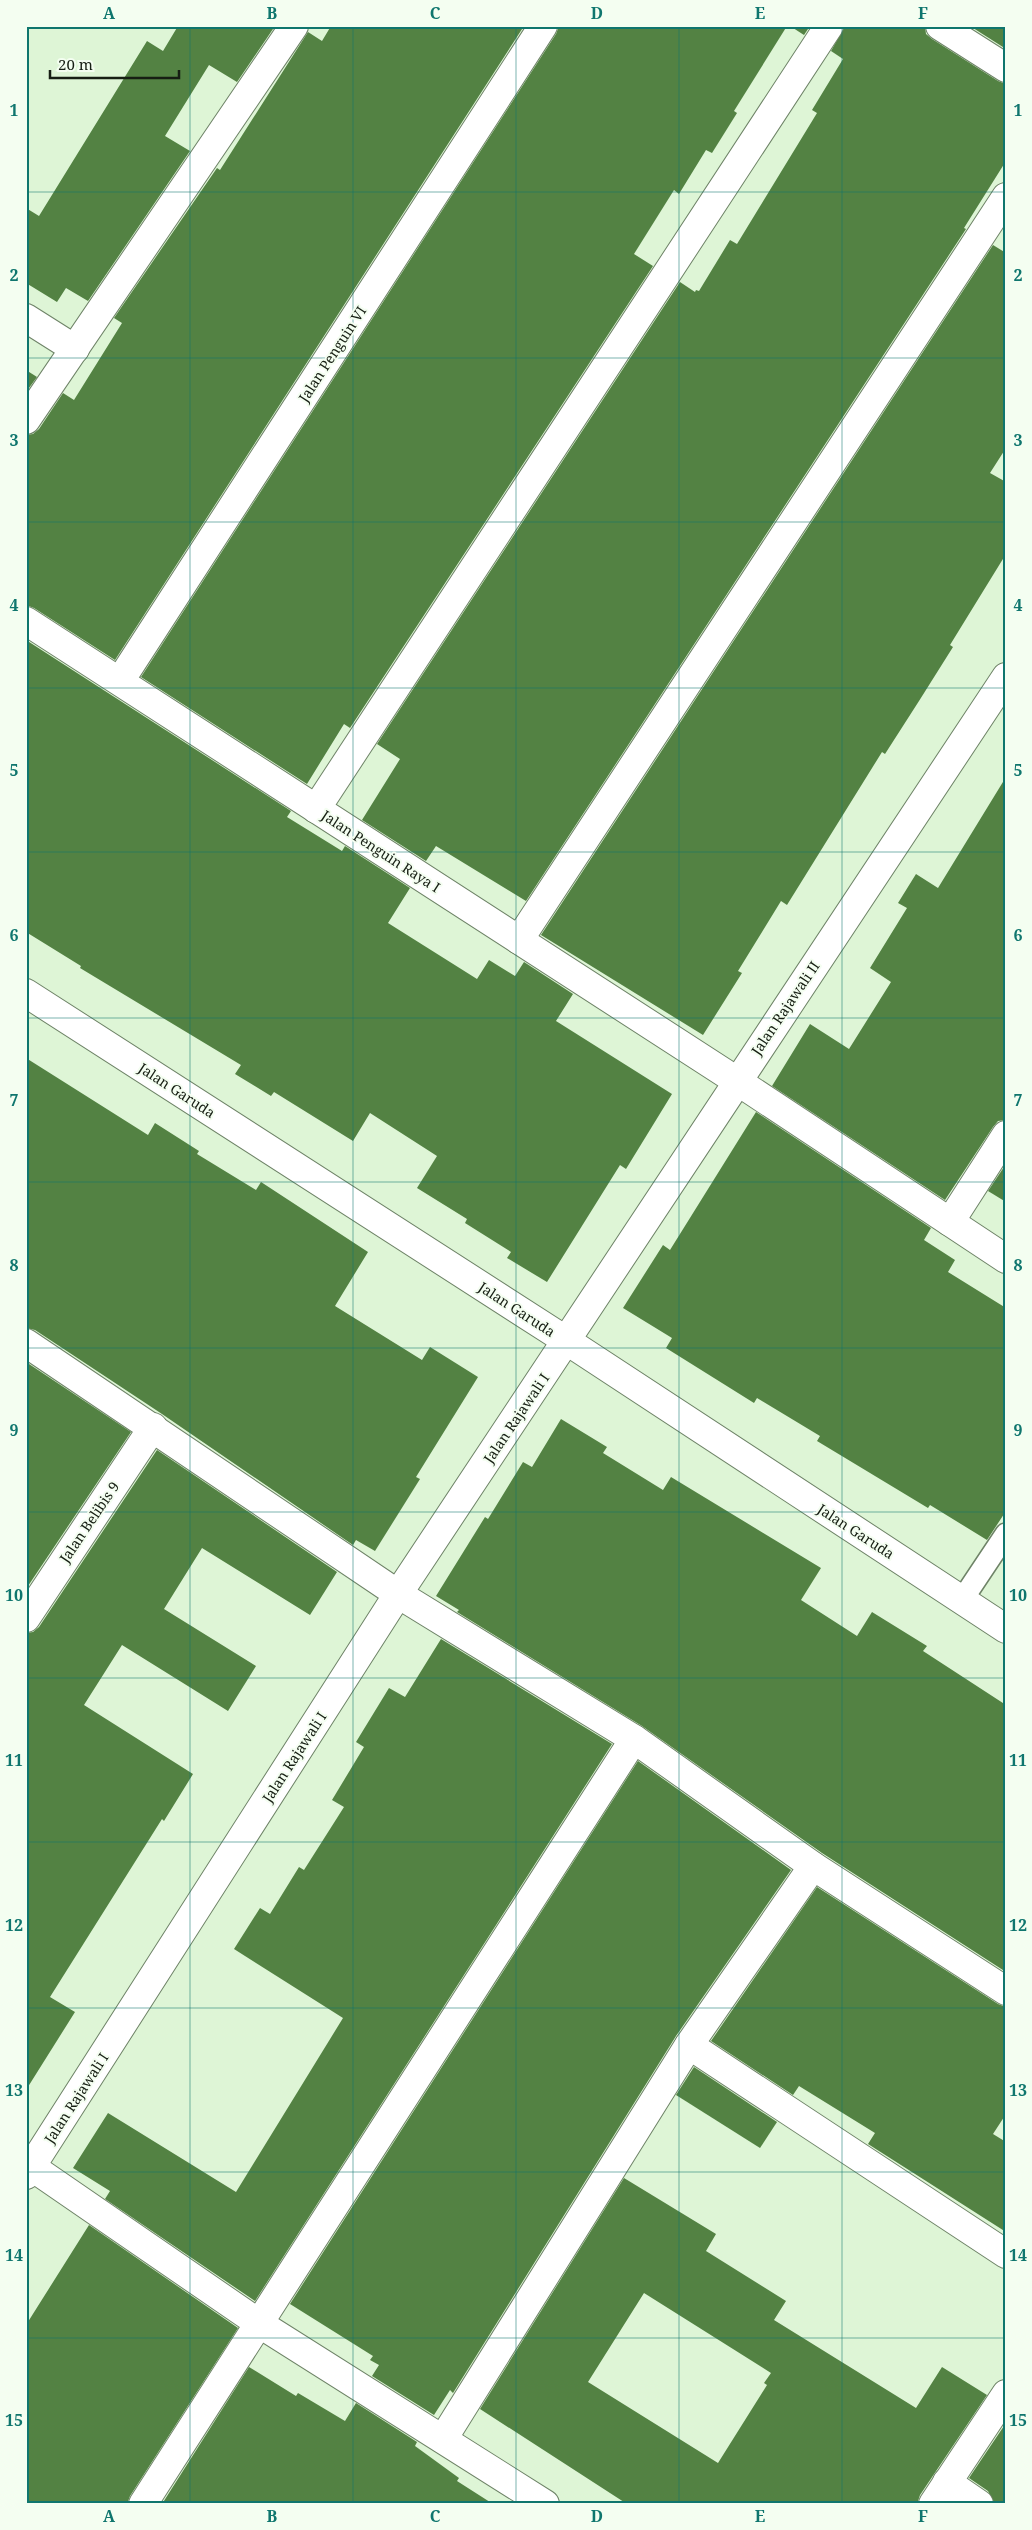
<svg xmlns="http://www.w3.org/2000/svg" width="1032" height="2530" viewBox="0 0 1032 2530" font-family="'Noto Serif',serif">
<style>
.building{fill:#538243;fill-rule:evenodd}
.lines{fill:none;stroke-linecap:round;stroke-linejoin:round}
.lane-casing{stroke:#6e8367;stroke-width:24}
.street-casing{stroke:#6e8367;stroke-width:30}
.secondary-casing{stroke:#6e8367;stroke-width:30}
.lane{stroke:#fff;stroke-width:21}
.street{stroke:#fff;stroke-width:28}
.secondary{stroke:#fff;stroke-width:28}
.grid{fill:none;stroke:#0f766e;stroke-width:1;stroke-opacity:0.55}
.labels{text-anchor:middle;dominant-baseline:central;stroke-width:4;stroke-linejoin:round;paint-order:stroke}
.street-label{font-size:14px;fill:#161e13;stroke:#f4fef1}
.neatline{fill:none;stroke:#0f766e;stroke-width:2}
.grid-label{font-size:16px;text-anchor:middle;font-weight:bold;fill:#0f766e}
</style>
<rect width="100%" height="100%" fill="#def5d6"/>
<g class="building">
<path d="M178,26H275L237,82L209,65L165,136L190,151L88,301L66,288L57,302L26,283V208L39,216L147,41L163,51Z"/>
<path d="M331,26H524L115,660L34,608L26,605V435L33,434L39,429L63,393L74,400L122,323L114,318L217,168L220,170L308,32L322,41Z"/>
<path d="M559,26H787L734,111L737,113L712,153L706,150L679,194L674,190L634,254L653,266L350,728L344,724L307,784L141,677L556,34Z"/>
<path d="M790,26H810L804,35Z"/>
<path d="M845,26H925L926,34L932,39L998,81L1006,84V161L964,228L966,229L526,901L436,846L426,861L362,820L400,759L377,744L680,282L695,292L696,290L699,291L730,240L737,244L817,113L812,110L843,59L831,51Z"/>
<path d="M970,26H1006V49Z"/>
<path d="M993,245L1006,253V448L990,473L1006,482V554L950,645L953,647L919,701L885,754L882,752L787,905L781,901L738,971L742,973L703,1035L541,935Z"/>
<path d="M26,370L37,377L26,392Z"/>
<path d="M26,640L291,811L287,817L342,851L345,846L410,888L388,923L477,979L489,960L515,976L524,962L573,994L556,1021L672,1094L626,1169L620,1165L547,1282L507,1258L511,1252L465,1223L467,1219L417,1188L437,1156L370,1113L353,1141L274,1092L271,1096L235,1074L241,1065L80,968L81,966L26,932Z"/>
<path d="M1006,777V1120L998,1121L993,1127L945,1200L772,1086L810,1024L849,1049L891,982L870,968L907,908L898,903L916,874L938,888Z"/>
<path d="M26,1058L148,1135L155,1123L199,1151L197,1154L256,1190L261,1182L368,1252L335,1306L422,1360L430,1347L478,1377L416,1477L420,1479L375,1551L356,1540L353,1545L162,1414L35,1330L26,1328Z"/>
<path d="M756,1112L931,1228L924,1240L955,1260L948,1272L1006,1308V1511L987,1540L930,1505L928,1508L817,1441L820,1436L757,1398L754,1403L666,1348L672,1338L623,1308L663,1245L670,1250Z"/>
<path d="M1006,1164V1202L988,1191Z"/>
<path d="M26,1362L131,1432L26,1589Z"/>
<path d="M561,1419L607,1447L603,1453L663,1490L671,1477L821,1568L801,1600L857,1636L872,1612L927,1646L923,1651L1006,1705V1972L822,1853L642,1726L457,1612L459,1610L436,1596L485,1517L488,1519L523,1462L532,1467Z"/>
<path d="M157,1450L337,1572L310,1615L202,1548L164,1609L256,1666L228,1711L122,1645L84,1705L193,1774L164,1821L162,1819L50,1997L75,2012L26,2090V1633L33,1632L39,1627Z"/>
<path d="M441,1639L612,1744L255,2301L105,2199L110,2191L73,2168L108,2113L236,2192L343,2018L234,1949L260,1908L270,1914L299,1867L304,1870L344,1807L332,1800L364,1747L356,1742L389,1688L405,1697Z"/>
<path d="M638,1761L791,1870L676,2036L453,2393L450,2390L434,2415L372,2376L379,2365L370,2360L373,2356L290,2304Z"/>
<path d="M817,1887L998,2004L1006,2007V2114L993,2134L1006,2142V2232L868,2144L875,2133L799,2086L793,2095L711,2041Z"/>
<path d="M694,2067L777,2122L760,2148L676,2095Z"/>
<path d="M624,2178L716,2234L706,2251L786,2301L774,2320L916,2408L942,2367L987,2395L920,2495L917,2504H627L480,2409ZM644,2293L771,2373L764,2383L767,2385L718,2463L588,2382Z"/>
<path d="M89,2225L238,2328L130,2496L127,2504H26V2325Z"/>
<path d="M249,2367L296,2396L298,2393L345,2421L356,2403L417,2442L415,2446L459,2478L457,2481L493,2504H162Z"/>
<path d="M1006,2423V2504H994L988,2491L969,2478Z"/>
</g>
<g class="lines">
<g class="lane-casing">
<path id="lane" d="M962,1600L1006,1534"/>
</g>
<g class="street-casing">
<g id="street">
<path d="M940,26L1006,68"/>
<path d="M26,318L75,349"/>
<path d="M26,420L294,26"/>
<path d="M26,621L737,1081L1006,1259"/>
<path d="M120,681L543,26"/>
<path d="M316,809L829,26"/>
<path d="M519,940L1006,197"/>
<path d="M950,1222L1006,1135"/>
<path d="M26,1343L398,1594L634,1739L813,1866L1006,1991"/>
<path d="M26,1618L153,1427"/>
<path d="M689,2045L1006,2254"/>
<path d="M26,2163L260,2324L545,2504"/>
<path d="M26,2175L398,1594L1006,677"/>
<path d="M443,2439L689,2045L813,1866"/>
<path d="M947,2482L979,2504"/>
<path d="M143,2504L634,1739"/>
<path d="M933,2504L1006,2394"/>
</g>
</g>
<g class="secondary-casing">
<path id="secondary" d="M26,993L567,1341L1006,1629"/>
</g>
<use href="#lane" class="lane"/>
<use href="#street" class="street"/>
<use href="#secondary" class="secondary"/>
</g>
<path class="grid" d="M190,26V2504M353,26V2504M516,26V2504M679,26V2504M842,26V2504M26,192H1006M26,358H1006M26,522H1006M26,688H1006M26,852H1006M26,1018H1006M26,1182H1006M26,1348H1006M26,1512H1006M26,1678H1006M26,1842H1006M26,2008H1006M26,2172H1006M26,2338H1006"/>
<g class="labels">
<g class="street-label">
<text transform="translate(332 354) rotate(-57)">Jalan Penguin VI</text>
<text transform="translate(381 851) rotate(33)">Jalan Penguin Raya I</text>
<text transform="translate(785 1008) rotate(-56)">Jalan Rajawali II</text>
<text transform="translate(177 1090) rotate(33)">Jalan Garuda</text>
<text transform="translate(517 1309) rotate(33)">Jalan Garuda</text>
<text transform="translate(516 1418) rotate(-56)">Jalan Rajawali I</text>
<text transform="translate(89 1522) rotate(-56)">Jalan Belibis 9</text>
<text transform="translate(856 1531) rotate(33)">Jalan Garuda</text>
<text transform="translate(294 1757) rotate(-57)">Jalan Rajawali I</text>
<text transform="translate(76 2098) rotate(-57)">Jalan Rajawali I</text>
</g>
</g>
<rect width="1032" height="2530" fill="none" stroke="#f4fef1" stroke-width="55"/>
<path d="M50 70v8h129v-8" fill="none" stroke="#161e13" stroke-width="2.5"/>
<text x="58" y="70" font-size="15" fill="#161e13" stroke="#f4fef1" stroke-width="4" paint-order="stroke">20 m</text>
<rect x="28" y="28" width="976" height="2474" class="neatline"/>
<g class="grid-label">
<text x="109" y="19">A</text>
<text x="272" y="19">B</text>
<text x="435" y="19">C</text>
<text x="597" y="19">D</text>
<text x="760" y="19">E</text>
<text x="923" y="19">F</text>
<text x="14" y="116">1</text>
<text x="1018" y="116">1</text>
<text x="14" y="281">2</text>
<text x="1018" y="281">2</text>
<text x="14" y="446">3</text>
<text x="1018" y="446">3</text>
<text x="14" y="611">4</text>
<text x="1018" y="611">4</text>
<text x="14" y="776">5</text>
<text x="1018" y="776">5</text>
<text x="14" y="941">6</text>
<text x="1018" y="941">6</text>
<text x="14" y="1106">7</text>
<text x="1018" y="1106">7</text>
<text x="14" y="1271">8</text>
<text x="1018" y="1271">8</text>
<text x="14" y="1436">9</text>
<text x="1018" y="1436">9</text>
<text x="14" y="1601">10</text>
<text x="1018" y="1601">10</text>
<text x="14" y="1766">11</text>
<text x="1018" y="1766">11</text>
<text x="14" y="1931">12</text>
<text x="1018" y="1931">12</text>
<text x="14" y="2096">13</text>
<text x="1018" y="2096">13</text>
<text x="14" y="2261">14</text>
<text x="1018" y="2261">14</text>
<text x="14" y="2426">15</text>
<text x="1018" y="2426">15</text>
<text x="109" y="2522">A</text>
<text x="272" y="2522">B</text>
<text x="435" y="2522">C</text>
<text x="597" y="2522">D</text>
<text x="760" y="2522">E</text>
<text x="923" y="2522">F</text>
</g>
</svg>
